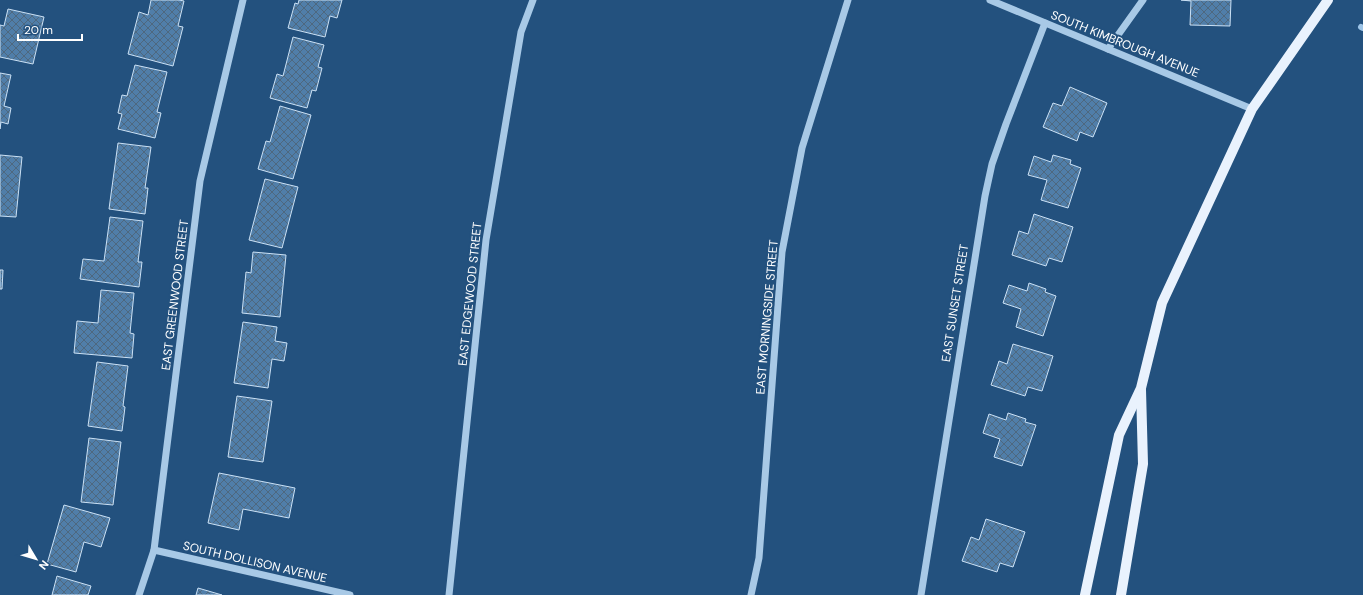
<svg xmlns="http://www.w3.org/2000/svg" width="1363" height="595" viewBox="0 0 1363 595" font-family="'DM Sans',sans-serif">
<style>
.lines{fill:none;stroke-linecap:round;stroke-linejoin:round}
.stream{stroke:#9cc4e7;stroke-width:6}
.building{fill:url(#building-cross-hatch);stroke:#cbe1f5}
.minor{stroke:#a8c9e6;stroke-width:7}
.major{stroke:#e9f2fd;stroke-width:10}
.labels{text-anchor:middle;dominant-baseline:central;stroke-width:4;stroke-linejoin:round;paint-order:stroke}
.street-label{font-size:12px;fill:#fff;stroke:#23517e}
</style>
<defs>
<pattern id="building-cross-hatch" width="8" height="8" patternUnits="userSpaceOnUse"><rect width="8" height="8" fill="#507ea9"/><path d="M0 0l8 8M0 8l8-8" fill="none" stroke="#4e687f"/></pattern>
</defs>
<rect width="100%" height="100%" fill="#23517e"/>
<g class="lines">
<path class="stream" d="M1361,27L1363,28"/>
</g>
<g class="building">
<path d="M151,0H179L184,1L178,26L183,27L173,66L128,54L139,12L148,15Z"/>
<path d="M299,0H342L337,18L330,16L325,37L288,28L295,3L298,4Z"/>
<path d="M1181,0H1231L1230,26L1190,25L1191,1Z"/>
<path d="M8,9L44,17L33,64L0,57V25L4,26Z"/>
<path d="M293,37L324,45L318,67L322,68L316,91L312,90L307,108L270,98L277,74L283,76Z"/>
<path d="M135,65L167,72L157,112L161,113L155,138L118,129L122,114L118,113L122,95L127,96Z"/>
<path d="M0,73L11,75L4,106L11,108L8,124L1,122L0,129Z"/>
<path d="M1070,87L1107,103L1093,137L1080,132L1077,141L1043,127L1053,103L1062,106Z"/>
<path d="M280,106L311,115L293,179L258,169L266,141L270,142Z"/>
<path d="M118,143L151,147L145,188H148L145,214L109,209Z"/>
<path d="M0,155L22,157L16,217L0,216Z"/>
<path d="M1053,155L1071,160L1070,164L1081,168L1068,208L1041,200L1047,180L1028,175L1034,156L1051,162Z"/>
<path d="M265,179L298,187L282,248L249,240Z"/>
<path d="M1034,214L1073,227L1062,262L1049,258L1046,266L1012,255L1019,231L1028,234Z"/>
<path d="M110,217L143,221L138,262H142L139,287L80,279L83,259L104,261Z"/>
<path d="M253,252L286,255L280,317L242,313L246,272L251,273Z"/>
<path d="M0,270H3L2,289H0Z"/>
<path d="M1029,283L1046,289L1045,292L1056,296L1043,336L1016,327L1021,309L1003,303L1009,285L1027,291Z"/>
<path d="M101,290L134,293L130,333L134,334L132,358L74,353L77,321L98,323Z"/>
<path d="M243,322L277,327L275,341L287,343L284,361L272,359L268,388L234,383Z"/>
<path d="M1013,344L1053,356L1042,391L1028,387L1025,396L991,385L999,361L1007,364Z"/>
<path d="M97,362L128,366L123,406L125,407L122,431L88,426Z"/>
<path d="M237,396L272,401L263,462L228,457Z"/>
<path d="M1008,413L1026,419L1025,422L1036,425L1022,466L994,457L1000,439L983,433L989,414L1006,420Z"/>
<path d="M89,438L121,442L113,505L81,502Z"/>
<path d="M219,473L295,488L289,518L243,509L239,530L208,523Z"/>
<path d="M64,505L110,518L101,547L84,542L76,572L47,564Z"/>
<path d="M986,519L1025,532L1013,567L1000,563L997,572L962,561L971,537L979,540Z"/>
<path d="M57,576L91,586L88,595H52Z"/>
<path d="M198,588L222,595H196Z"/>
</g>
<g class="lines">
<g class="minor">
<path d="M990,0L1252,109"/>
<path d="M1108,49L1143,0"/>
<path d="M154,550L350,595"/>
<path d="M139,595L154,550L200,181L243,0"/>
<path d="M449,595L486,240L521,32L533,0"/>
<path d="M751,595L759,558L782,252L802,148L848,0"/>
<path d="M921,595L985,196L992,164L1006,124L1045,23"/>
</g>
<g class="major">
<path d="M1085,595L1119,435L1141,388L1162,303L1252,109L1328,0"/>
<path d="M1121,595L1143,464L1141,390"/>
</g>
</g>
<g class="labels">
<g class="street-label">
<text transform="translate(1125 44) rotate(22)">SOUTH KIMBROUGH AVENUE</text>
<text transform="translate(470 294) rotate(-84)">EAST EDGEWOOD STREET</text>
<text transform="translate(175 295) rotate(-83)">EAST GREENWOOD STREET</text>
<text transform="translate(955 303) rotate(-81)">EAST SUNSET STREET</text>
<text transform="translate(767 317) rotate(-85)">EAST MORNINGSIDE STREET</text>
<text transform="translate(255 562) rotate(13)">SOUTH DOLLISON AVENUE</text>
</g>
</g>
<g transform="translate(36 559) rotate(128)" stroke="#23517e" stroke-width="3" paint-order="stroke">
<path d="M0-3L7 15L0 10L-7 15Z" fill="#ffffff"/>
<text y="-6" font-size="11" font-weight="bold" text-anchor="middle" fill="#ffffff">N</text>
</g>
<path d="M18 34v6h64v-6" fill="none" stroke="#ffffff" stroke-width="2"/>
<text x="24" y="34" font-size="12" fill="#ffffff" stroke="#23517e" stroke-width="3" paint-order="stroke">20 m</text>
</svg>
